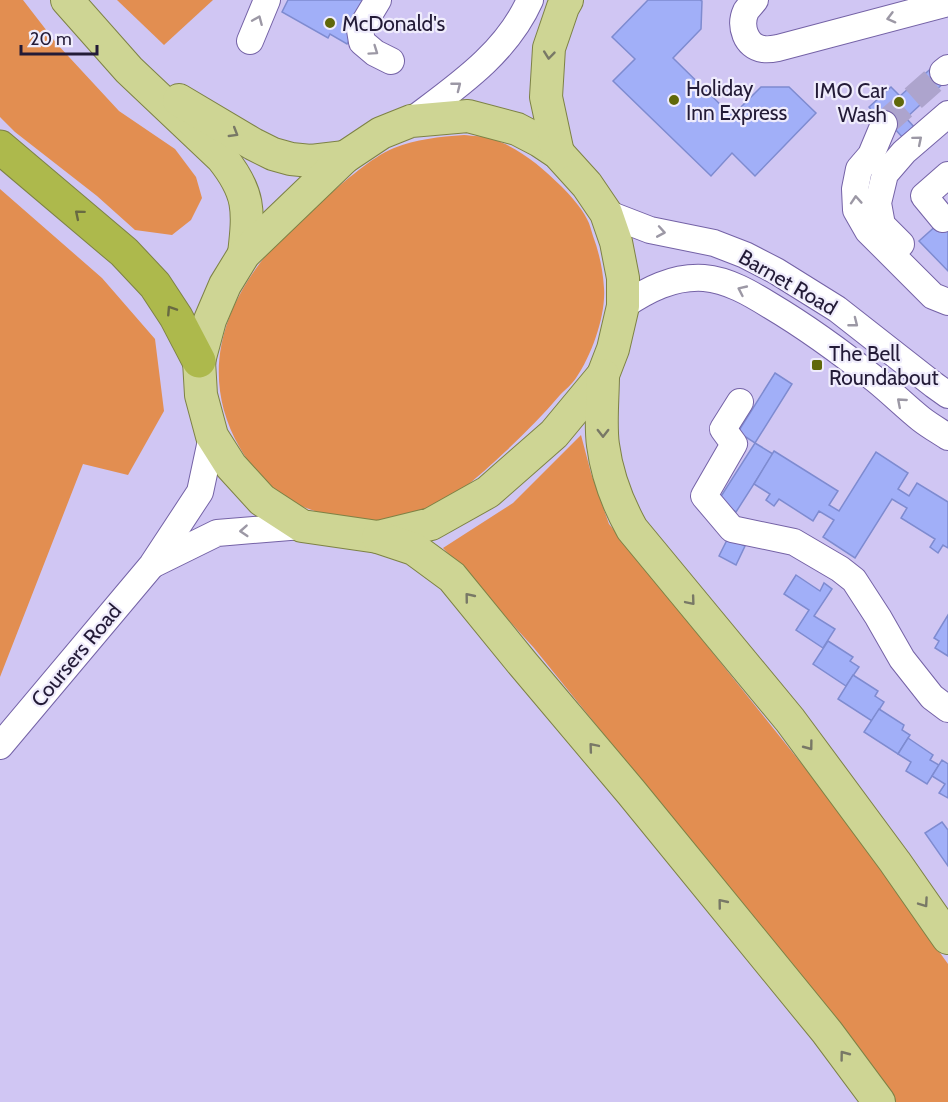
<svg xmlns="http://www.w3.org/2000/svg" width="948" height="1102" viewBox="0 0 948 1102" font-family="Cabin,sans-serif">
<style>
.green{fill:#e28e51}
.building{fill:#a1aff8;stroke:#7e8bd0;stroke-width:1.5}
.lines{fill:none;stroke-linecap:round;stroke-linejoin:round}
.minor-tunnel{stroke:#ada4cd;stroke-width:26;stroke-dasharray:26 13;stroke-linecap:butt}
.minor-casing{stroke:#7462a6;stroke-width:28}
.major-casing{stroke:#7d8245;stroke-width:34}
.highway-casing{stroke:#7d8245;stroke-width:35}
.minor{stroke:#fff;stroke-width:26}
.major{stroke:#ced594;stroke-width:32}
.highway{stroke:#adb94c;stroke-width:33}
.oneway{stroke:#9c98a5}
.oneway2{stroke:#787866}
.oneway3{stroke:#686a42}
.poi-dot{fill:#606809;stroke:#efecfc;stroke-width:2}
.labels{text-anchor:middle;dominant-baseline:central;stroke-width:4.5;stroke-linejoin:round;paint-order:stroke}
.poi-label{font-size:21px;fill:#231b37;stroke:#efecfc;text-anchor:start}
.street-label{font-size:21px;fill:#231b37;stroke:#efecfc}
</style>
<rect width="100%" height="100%" fill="#d0c6f3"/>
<g class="green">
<path d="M0,0H23L57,44L119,111L175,149L196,177L202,198L191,220L172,235L135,230L97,196L15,132L0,117Z"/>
<path d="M117,0H213L164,45Z"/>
<path d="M464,135C473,136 484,136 493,139C519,148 542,167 561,186C570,195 581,207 587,219C590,224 591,230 593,236C599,252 603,270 604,288C606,315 592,355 576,378C572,384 565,390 560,395C543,415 525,433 506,451C481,474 448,506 414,515C377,526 345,522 309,509C279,499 255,475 240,448C192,365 232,284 295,224C305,215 316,206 326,197C346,181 370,158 394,148C416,139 439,137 464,135Z"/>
<path d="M0,189L102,278L155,339L164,411L128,475L83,464L0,677Z"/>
<path d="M581,435L591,473L609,524L644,567L833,803L948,964V1102H895L829,1013L534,648L443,548L513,503Z"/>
</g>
<g class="building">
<path d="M288,0H372L347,44L330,34L328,38L282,12Z"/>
<path d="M648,0H700L702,1L701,29L673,58L732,116L761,87H789L816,113L755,176L732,153L711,176L613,81L635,59L612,37Z"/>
<path d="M936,64L948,79L906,118L915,128L903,138L895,129L891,132L869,107L891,87L900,96Z"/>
<path d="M948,215V271L919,241Z"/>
<path d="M775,373L792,384L755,443L738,432Z"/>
<path d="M755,443L773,454L736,512L718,501Z"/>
<path d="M774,451L838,491L829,505L839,511L876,452L908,473L898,489L909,496L917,483L948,502V548L943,545L938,553L930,547L935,539L901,518L907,508L892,499L855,558L823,537L834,520L819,511L813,521L779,499L774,506L766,500L770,494L754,484Z"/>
<path d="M728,538L745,546L736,565L719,556Z"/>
<path d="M796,575L820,591L824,583L832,589L814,616L835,629L823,648L796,630L809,610L784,594Z"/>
<path d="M948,615V656L935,648L939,641L934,638Z"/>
<path d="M828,641L853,657L850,661L859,667L846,686L813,664Z"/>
<path d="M853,675L878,691L875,696L884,702L872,721L838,699Z"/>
<path d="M879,709L904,725L902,730L910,735L898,754L864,732Z"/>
<path d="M908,738L933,755L930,760L939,765L927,784L906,771L911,762L898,754Z"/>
<path d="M942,760L948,764V798L939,793L945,784L932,776Z"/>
<path d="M942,822L948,830V866L925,833Z"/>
</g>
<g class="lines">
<path class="minor-tunnel" d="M884,124L943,72"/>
<g class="minor-casing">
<g id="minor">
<path d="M378,0L360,30L362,42L375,53L391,61"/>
<path d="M755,0C752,4 748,8 746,11C739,26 746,47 763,49C768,50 773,49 778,48L948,3"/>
<path d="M250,41L267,0"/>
<path d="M943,72L948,68"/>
<path d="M411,121C456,87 506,54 530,0"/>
<path d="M884,124L871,155L859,169L855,189L856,210L868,231L933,296L948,302"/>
<path d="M606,213L650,230L714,243L745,255L776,271L837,309L934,385L948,395"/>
<path d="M943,219L924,196L948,175"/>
<path d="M901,244L882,225L878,203L885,174L904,152L948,114"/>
<path d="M623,306C647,290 673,276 704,278C728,280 750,293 771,306C808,328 842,353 876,380C892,393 906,407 921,419C930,426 939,431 948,437"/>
<path d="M740,402L723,429L734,444L704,496L732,529L794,542L840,569L854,580L878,617L902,659L932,697L948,709"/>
<path d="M154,564L217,533L302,526"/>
<path d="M0,746L152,565L200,492L212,436"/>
</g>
</g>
<g class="major-casing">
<g id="major">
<path d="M67,0L129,70L222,158C250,193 249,210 244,254"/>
<path d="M179,100L253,144L273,154L291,159L311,161L345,157"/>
<path d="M468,116L517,129L540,141L558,153L587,185L606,213L616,242L623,278V306L613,349L603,375L554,434L488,492L431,524L378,537L302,526L262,500L231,466L212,436L201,395L199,361L210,320L225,285L244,254L345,157L381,133L411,121Z"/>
<path d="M558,153L546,97L549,48L563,7L567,0"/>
<path d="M603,375C603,396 600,425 603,445C607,476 617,502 632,529L790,720L895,862L948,938"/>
<path d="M378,537L414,549L452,577L523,664L631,792L827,1032L879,1102"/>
</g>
</g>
<g class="highway-casing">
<path id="highway" d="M0,147L124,252L155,285L176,317L199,361"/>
</g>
<use href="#minor" class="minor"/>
<use href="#major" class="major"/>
<use href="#highway" class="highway"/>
</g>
<defs><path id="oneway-chevron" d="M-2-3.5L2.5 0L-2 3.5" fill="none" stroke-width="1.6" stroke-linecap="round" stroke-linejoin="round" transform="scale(1.5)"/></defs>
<g class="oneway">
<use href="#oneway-chevron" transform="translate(891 18) rotate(165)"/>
<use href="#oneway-chevron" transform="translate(258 20) rotate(-67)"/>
<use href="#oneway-chevron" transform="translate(374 51) rotate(35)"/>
<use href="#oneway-chevron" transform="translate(457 86) rotate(-38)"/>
<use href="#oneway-chevron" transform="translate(918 140) rotate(-40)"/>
<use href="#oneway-chevron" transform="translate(856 200) rotate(-94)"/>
<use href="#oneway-chevron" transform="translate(661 232) rotate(10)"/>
<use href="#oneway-chevron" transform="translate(742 290) rotate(-155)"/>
<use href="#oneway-chevron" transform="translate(854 323) rotate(38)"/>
<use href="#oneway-chevron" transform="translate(901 402) rotate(-139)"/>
<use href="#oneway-chevron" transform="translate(244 531) rotate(176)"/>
</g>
<g class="oneway2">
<use href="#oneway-chevron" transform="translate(549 55) rotate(96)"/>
<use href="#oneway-chevron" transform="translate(234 133) rotate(31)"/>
<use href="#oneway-chevron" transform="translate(603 433) rotate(90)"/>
<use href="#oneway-chevron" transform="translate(469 597) rotate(-129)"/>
<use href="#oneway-chevron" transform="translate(691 601) rotate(50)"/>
<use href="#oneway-chevron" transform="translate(809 746) rotate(53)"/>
<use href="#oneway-chevron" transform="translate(593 747) rotate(-130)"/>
<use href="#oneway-chevron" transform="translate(722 903) rotate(-129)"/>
<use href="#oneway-chevron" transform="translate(924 903) rotate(55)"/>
<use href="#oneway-chevron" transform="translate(844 1055) rotate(-127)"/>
</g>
<g class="oneway3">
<use href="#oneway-chevron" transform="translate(79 214) rotate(-140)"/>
<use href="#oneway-chevron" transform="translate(171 310) rotate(-123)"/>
</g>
<g class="poi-dot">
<circle cx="330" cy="23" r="6"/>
<circle cx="674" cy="100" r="6"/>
<circle cx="899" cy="102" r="6"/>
<rect x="811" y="359" width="12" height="12" rx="3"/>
</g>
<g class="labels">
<g class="poi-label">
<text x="342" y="23">McDonald's</text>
<text x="686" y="88">Holiday<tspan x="686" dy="24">Inn Express</tspan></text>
<text x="887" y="90" text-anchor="end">IMO Car<tspan x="887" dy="24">Wash</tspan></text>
<text x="829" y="353">The Bell<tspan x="829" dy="24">Roundabout</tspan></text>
</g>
<g class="street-label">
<text transform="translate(788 282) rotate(30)">Barnet Road</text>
<text transform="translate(76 655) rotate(-50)">Coursers Road</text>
</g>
</g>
<path d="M21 45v9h76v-9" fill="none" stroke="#231b37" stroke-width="3"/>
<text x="30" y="45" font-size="18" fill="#231b37" stroke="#efecfc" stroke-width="4.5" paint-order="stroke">20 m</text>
</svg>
